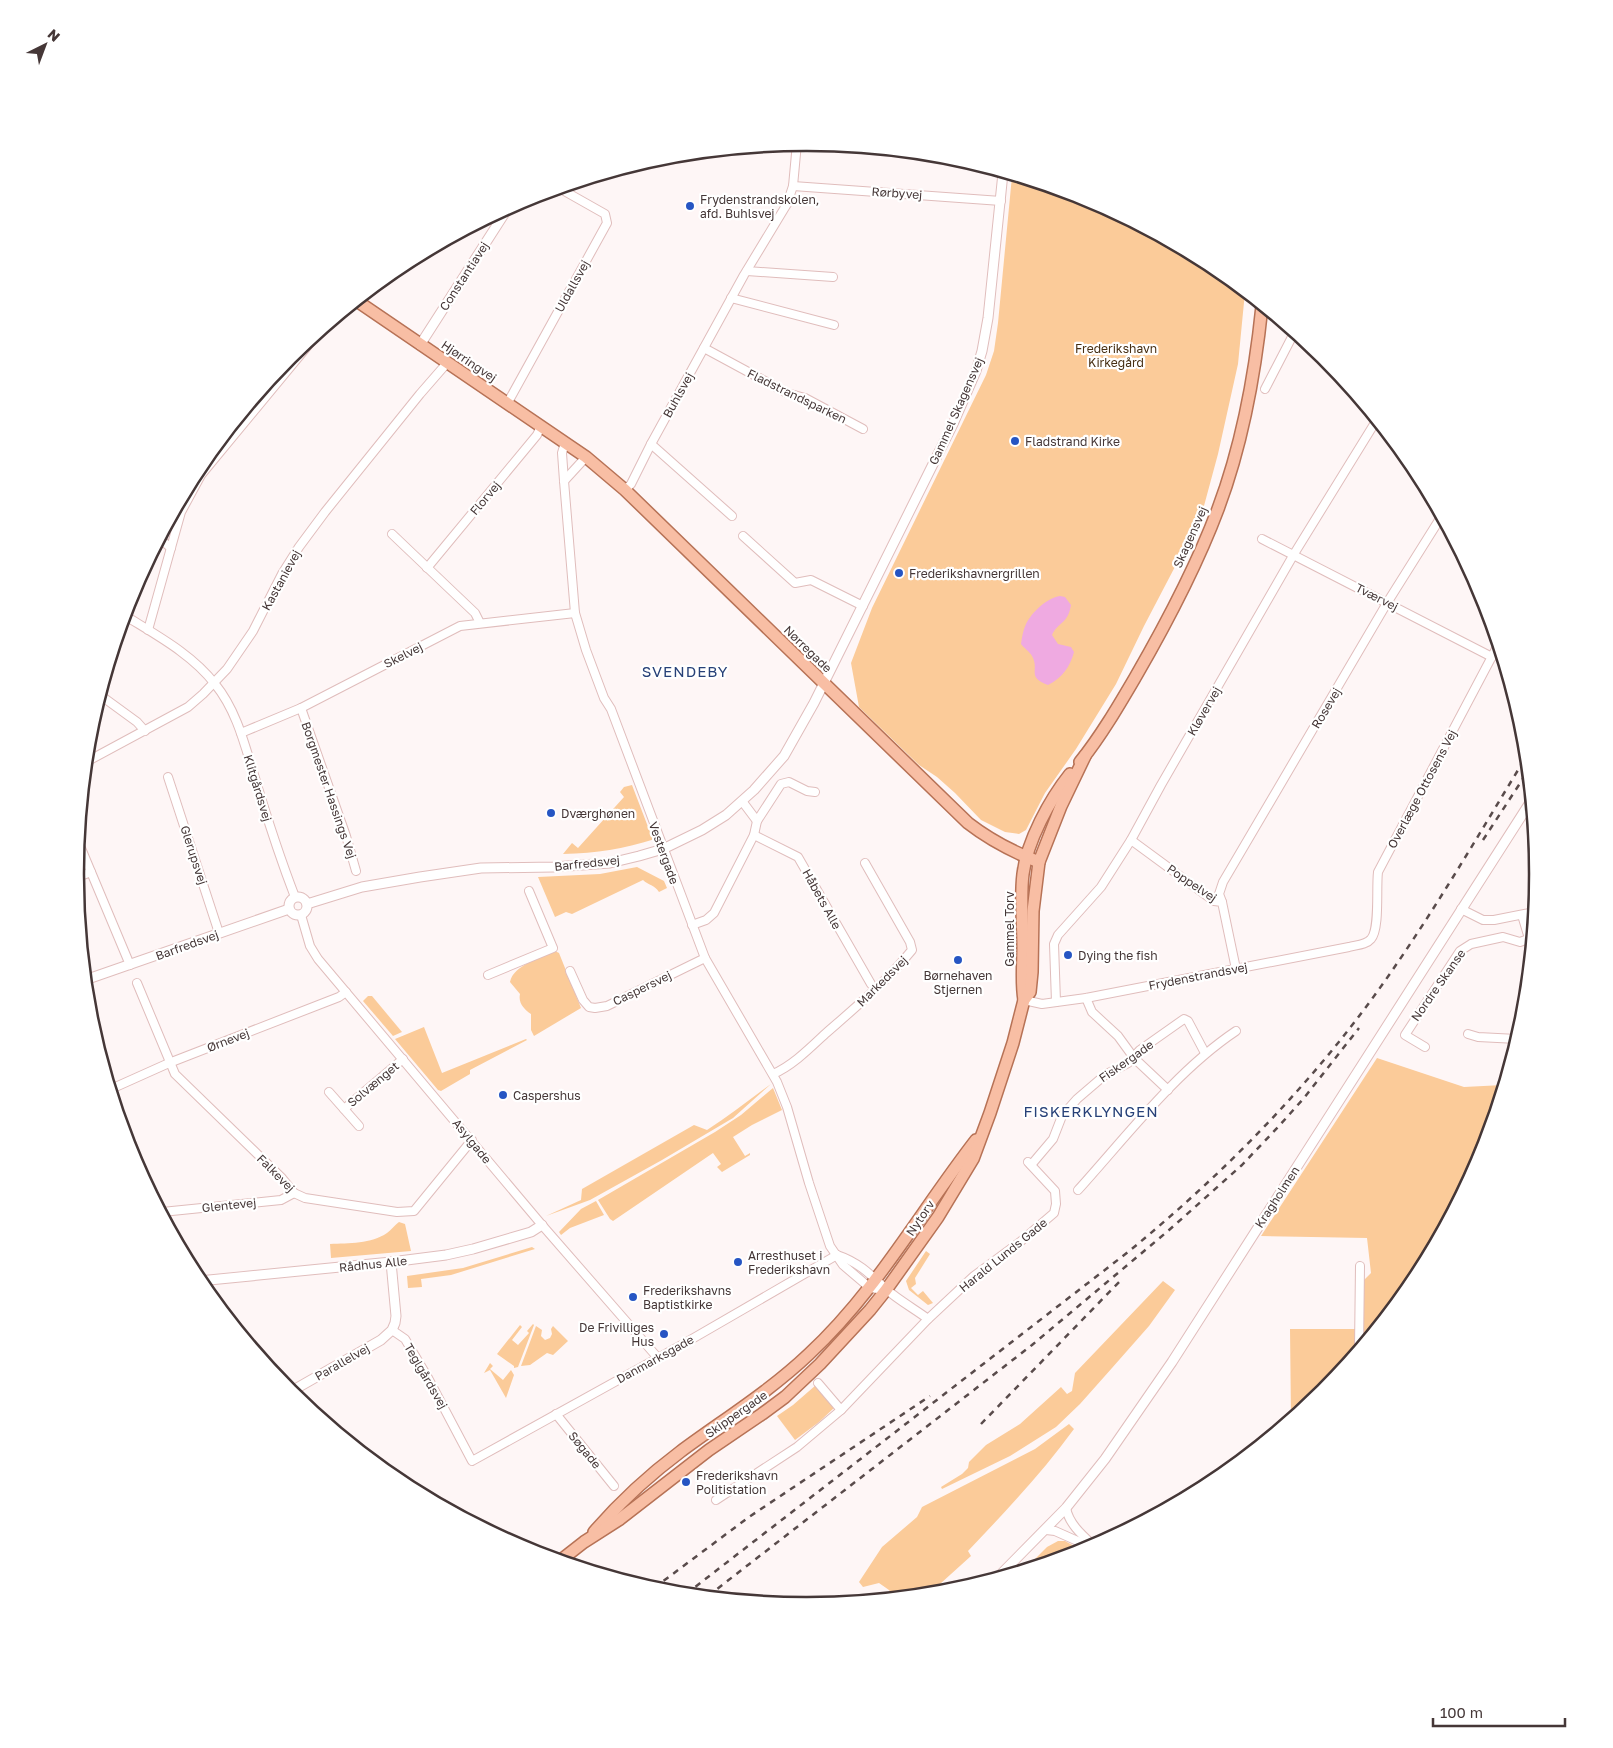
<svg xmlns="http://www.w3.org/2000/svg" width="1613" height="1748" viewBox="0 0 1613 1748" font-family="'Golos Text',sans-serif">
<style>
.green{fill:#fbcb99}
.water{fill:#efaae1}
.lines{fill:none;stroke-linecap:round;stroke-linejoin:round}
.minor-casing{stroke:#e0bdbc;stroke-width:10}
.tertiary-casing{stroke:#e0bdbc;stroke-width:11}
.primary-casing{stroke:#b77256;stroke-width:14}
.minor{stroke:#fff;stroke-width:8}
.tertiary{stroke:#fff;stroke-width:9}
.primary{stroke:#f8bea4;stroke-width:11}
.rail{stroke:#594b4b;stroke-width:2.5;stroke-dasharray:6 6;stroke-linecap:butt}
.poi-dot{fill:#2655c3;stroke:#fff;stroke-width:2}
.labels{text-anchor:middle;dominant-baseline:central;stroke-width:4.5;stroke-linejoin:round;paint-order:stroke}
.street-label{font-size:12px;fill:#453737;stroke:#fff}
.poi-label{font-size:12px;fill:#453737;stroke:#fff;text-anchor:start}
.park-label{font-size:12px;fill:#462e12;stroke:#fff}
.quarter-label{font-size:15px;letter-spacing:1px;fill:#274178;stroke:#fff}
.rim{fill:none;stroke:#453737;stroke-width:2.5}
</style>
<rect width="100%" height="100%" fill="#fef6f6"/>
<g class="green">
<path d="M1012,176L1087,198L1213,266L1245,292L1238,364L1218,454L1201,517L1144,626L1116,684L1076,749L1045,793L1026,830L1019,834L1005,832L981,820L955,793L937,777L919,765L859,707L851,663L872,608L986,375L994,351L998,323Z"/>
<path d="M632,785L650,832L653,833L655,839C622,849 598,853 563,854L572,843L578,848L624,797L620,792L624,787Z"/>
<path d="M637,867L664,881L667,888L659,892C655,885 648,885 643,880L572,914L566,912L555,917L538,877L600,874Z"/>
<path d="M555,951L559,953L581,1008L534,1036L531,1030V1014C524,1009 518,1003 520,994L510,982C514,964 541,959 555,951Z"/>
<path d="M368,996H372L402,1032L393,1036L363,1001Z"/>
<path d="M424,1027L442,1073L526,1039L527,1040L470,1070V1074L441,1091L438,1090L395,1039Z"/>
<path d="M1377,1058L1464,1087L1503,1085L1482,1154L1415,1281L1324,1391L1291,1418L1290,1329H1363L1362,1282L1371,1273L1367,1238L1261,1236Z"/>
<path d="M771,1084L733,1118L662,1160L590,1200L546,1216L581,1200L582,1189L694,1125L707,1130C729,1116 750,1099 771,1084Z"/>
<path d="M773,1088L782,1110L752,1125L733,1137L745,1156L750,1153V1155L722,1172L717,1167L721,1164L713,1153L613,1221L610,1219L598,1200L715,1132L741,1115Z"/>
<path d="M596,1201L604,1215L570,1228L561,1235L559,1232L581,1209Z"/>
<path d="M399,1222L405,1224L411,1251L331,1258L330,1244C349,1243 371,1244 387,1233C391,1230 395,1225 399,1222Z"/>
<path d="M532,1247L535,1249L451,1275L421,1279L422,1287L408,1288L407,1276L463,1268Z"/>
<path d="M926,1251L930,1254L915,1278L916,1284L911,1288L918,1295L923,1291L933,1303L928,1305L909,1290L906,1281Z"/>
<path d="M1163,1281L1175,1290L1149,1326L1112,1368L1080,1404L1056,1427L1010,1456L942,1489L941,1487L962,1474L968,1468L969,1462L986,1445L1020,1424L1061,1387L1067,1394L1072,1391L1075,1373Z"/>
<path d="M533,1324L534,1325L518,1367L514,1368V1366L497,1354L520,1325L522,1327L512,1340L518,1345L529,1333L527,1331Z"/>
<path d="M536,1326L542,1330L541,1336L545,1340L550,1338L552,1334L551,1329L553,1326L568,1341L553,1355L547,1353L530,1365L521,1366Z"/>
<path d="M490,1363L493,1366L490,1369L503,1380L511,1370L514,1375L506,1398L490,1370L484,1373Z"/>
<path d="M816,1385L834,1408L819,1422L795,1440L777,1416L793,1405Z"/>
<path d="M1069,1424L1074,1429C1042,1473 1005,1512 968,1551L971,1556L930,1593L893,1597L889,1590L879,1583L863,1587L859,1582L882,1547L917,1517L922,1507L1035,1449Z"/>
<path d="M1058,1541H1065L1083,1551L1025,1569L1047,1547Z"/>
</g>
<path class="water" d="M1060,596L1065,597L1071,605C1068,624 1058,622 1052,635L1058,644L1071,647L1074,652C1070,667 1062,678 1048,685C1026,677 1040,670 1032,656C1030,652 1024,648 1021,644C1022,637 1023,630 1026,624C1032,612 1047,598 1060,596Z"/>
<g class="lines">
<g class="minor-casing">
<g id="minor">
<path d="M793,186L1001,201"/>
<path d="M747,271L833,277"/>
<path d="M731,298L834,325"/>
<path d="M704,348L787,393L805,398L863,429"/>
<path d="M1265,389L1294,333"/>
<path d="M507,404L607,223L605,214L559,188"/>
<path d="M565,443L562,453L564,481L575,613L586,650L604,698L611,709L705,958L777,1082L787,1107L809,1183L830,1246L843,1265L870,1288L886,1290"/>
<path d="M651,444L732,516"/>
<path d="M564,481L586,457"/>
<path d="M625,490L631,484L651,444L744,275L787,204L793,186L797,143"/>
<path d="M392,534L475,613L480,623"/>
<path d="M743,536L795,583L811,580L863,606"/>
<path d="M160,539L171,548"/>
<path d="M1262,539L1492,657"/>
<path d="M427,568L537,435L541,426"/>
<path d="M124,615C156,635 192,654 215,684C237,711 245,746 255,778C267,818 280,858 295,897"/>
<path d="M148,630L181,512L201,475L320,331"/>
<path d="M100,695L137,722L145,731"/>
<path d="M301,708L346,836L356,871"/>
<path d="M241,733L301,708L460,626L575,613"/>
<path d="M86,762L188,707L203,694L227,669L253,631L282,574L299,547L325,512L420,394L447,363"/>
<path d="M168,777L219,933"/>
<path d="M742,801L757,821"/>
<path d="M754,835L798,857L871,984"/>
<path d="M1131,840L1214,901L1222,902L1236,969"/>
<path d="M78,841L130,965"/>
<path d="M75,878L91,872"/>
<path d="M1222,902L1219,894L1223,882L1387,603L1441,517"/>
<path d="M1461,909L1483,920H1494L1534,912"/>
<path d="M301,915L310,946L318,959L542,1225L658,1358"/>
<path d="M1522,915L1531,945"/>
<path d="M692,925L706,920L714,913L754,835L757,821L781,784L789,782L807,791L815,792"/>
<path d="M570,971L583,1000L589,1007L595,1008L607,1006L705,958"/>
<path d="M488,975L553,948L529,891"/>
<path d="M137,983L175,1074L281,1177L294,1193L305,1198L397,1212L414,1211L472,1140"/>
<path d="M1086,998L1092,1012L1118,1036L1134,1058L1168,1090"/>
<path d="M1024,1000L1042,1004L1086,998L1349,947C1356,945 1366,945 1371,939C1380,929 1376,888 1378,872L1498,645"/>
<path d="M1056,1002L1054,944L1058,935L1101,887L1131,840L1161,785L1294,554L1376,421"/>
<path d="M1468,1034L1478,1037L1517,1039"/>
<path d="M1425,1047L1405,1035L1460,951L1471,944L1503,937L1520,942L1528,939"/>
<path d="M773,1074C792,1066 810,1048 825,1034C857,1006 885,983 912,950L910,942L865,863"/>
<path d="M111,1089L169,1063L339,997L346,992"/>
<path d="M329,1092L344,1109L403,1059"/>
<path d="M344,1109L359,1126"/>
<path d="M1031,1165L1053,1139L1062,1116L1077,1099L1105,1075L1128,1063L1140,1050L1184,1019L1188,1021L1205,1053"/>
<path d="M1078,1190C1126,1137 1176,1071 1236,1031"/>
<path d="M162,1212L281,1200L294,1193"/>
<path d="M837,1255C858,1262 870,1274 886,1289C897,1299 916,1310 928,1319"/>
<path d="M392,1330L405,1339L427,1376L472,1461L685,1343L837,1255"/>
<path d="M1359,1348L1360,1266"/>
<path d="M818,1383L841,1410"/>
<path d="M556,1414L614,1486"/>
<path d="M716,1500L797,1447L841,1410L928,1319L974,1276L1020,1242L1054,1213L1056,1204L1055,1191L1028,1162"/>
<path d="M1066,1508C1069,1524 1082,1535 1094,1546"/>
<path d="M1046,1530L1055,1531L1091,1547"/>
</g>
</g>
<g class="tertiary-casing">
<g id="tertiary">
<path d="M420,345L508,208"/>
<circle cx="298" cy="906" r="9"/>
<path d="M307,904L362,887L420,877L481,868L554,867L610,863L639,856L663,849L702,830L726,815L754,790L784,756L814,703L953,424L976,371L982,351L988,318L1003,173"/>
<path d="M85,980L289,909"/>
<path d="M199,1281L391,1262L446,1255L473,1249L531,1232L542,1225"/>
<path d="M290,1392L381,1340L392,1330L395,1323L396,1316L391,1262"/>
<path d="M999,1576L1066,1508L1105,1459L1172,1362L1531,801"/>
</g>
</g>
<g class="primary-casing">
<g id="primary">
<path d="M357,301L586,457L625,490L968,823C990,840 1013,852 1039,862"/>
<path d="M1080,762C1101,736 1119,705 1136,676C1166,624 1197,565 1218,509C1242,445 1255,375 1262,306"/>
<path d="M1024,1000C1021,983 1023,965 1023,947C1023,923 1020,898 1023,874C1027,841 1050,799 1070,774"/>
<path d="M594,1532C620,1502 648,1476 680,1452C723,1420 769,1392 809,1354C876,1292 920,1212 976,1140"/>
<path d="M561,1560L584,1542L620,1519L709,1450L762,1414L785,1397L820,1364L870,1310L886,1290L938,1217L973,1159L990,1113L1013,1043L1024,1000L1030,992L1032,972L1033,911L1039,862L1061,806L1085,756"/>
</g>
</g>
<use href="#minor" class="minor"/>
<use href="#tertiary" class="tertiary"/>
<use href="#primary" class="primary"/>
<g class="rail">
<path d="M1483,840L1528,771"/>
<path d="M981,1424L1121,1280"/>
<path d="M654,1588L749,1517L930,1396"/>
<path d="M686,1594L1128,1252C1215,1181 1295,1101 1363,1011C1423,931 1474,842 1526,757"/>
<path d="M708,1596L1032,1345L1168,1231L1242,1165L1279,1126L1304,1098L1359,1028"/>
</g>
</g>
<g class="poi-dot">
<circle cx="690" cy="206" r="5"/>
<circle cx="1015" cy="441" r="5"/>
<circle cx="899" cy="573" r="5"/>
<circle cx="551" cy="813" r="5"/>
<circle cx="1068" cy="955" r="5"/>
<circle cx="958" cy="960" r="5"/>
<circle cx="503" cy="1095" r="5"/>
<circle cx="738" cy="1262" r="5"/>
<circle cx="633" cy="1297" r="5"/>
<circle cx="664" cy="1334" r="5"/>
<circle cx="686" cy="1482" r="5"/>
</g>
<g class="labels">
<g class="street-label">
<text transform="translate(897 193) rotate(4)">Rørbyvej</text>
<text transform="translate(464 276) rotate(-57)">Constantiavej</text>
<text transform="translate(572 286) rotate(-61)">Uldallsvej</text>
<text transform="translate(469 361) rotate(34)">Hjørringvej</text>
<text transform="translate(678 395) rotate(-61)">Buhlsvej</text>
<text transform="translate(797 396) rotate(26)">Fladstrandsparken</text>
<text transform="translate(956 411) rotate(-66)">Gammel Skagensvej</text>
<text transform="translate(485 498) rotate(-50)">Florvej</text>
<text transform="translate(1190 537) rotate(-66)">Skagensvej</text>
<text transform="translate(281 580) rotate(-61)">Kastanievej</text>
<text transform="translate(1377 597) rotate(27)">Tværvej</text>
<text transform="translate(808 649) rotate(44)">Nørregade</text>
<text transform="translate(403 655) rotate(-27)">Skelvej</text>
<text transform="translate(1326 708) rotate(-59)">Rosevej</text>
<text transform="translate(1204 711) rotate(-60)">Kløvervej</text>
<text transform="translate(258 788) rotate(73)">Klitgårdsvej</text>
<text transform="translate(1422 789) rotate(-62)">Overlæge Ottosens Vej</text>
<text transform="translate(329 790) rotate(71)">Borgmester Hassings Vej</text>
<text transform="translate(664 853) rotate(70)">Vestergade</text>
<text transform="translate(194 855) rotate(72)">Glerupsvej</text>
<text transform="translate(587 863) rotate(-6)">Barfredsvej</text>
<text transform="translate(1192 883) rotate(34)">Poppelvej</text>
<text transform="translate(822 899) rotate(61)">Håbets Alle</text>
<text transform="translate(1009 929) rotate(-90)">Gammel Torv</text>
<text transform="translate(187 945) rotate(-20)">Barfredsvej</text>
<text transform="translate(1198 976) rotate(-11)">Frydenstrandsvej</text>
<text transform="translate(882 981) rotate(-45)">Markedsvej</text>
<text transform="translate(1438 985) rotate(-55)">Nordre Skanse</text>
<text transform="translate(642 988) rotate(-26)">Caspersvej</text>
<text transform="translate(228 1040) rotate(-21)">Ørnevej</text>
<text transform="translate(1126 1061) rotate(-35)">Fiskergade</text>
<text transform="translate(373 1084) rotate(-40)">Solvænget</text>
<text transform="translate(472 1141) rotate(51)">Asylgade</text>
<text transform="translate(276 1173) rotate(45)">Falkevej</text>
<text transform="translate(1277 1197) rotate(-57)">Kragholmen</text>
<text transform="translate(229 1205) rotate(-6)">Glentevej</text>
<text transform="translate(920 1218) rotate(-56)">Nytorv</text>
<text transform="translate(1003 1255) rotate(-39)">Harald Lunds Gade</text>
<text transform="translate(373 1264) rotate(-6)">Rådhus Alle</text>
<text transform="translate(655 1359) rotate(-29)">Danmarksgade</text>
<text transform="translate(342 1362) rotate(-30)">Parallelvej</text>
<text transform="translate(426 1376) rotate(60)">Teglgårdsvej</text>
<text transform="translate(736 1414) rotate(-35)">Skippergade</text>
<text transform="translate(585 1450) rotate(51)">Søgade</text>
</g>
<g class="poi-label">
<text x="700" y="199">Frydenstrandskolen,<tspan x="700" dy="14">afd. Buhlsvej</tspan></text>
<text x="1025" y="441">Fladstrand Kirke</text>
<text x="909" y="573">Frederikshavnergrillen</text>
<text x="561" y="813">Dværghønen</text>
<text x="1078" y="955">Dying the fish</text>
<text x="958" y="975" text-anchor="middle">Børnehaven<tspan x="958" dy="14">Stjernen</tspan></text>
<text x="513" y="1095">Caspershus</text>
<text x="748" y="1255">Arresthuset i<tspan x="748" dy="14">Frederikshavn</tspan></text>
<text x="643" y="1290">Frederikshavns<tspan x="643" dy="14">Baptistkirke</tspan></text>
<text x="654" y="1327" text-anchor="end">De Frivilliges<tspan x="654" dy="14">Hus</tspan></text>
<text x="696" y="1475">Frederikshavn<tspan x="696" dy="14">Politistation</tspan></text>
</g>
<g class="park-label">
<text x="1116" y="348">Frederikshavn<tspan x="1116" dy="14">Kirkegård</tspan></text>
</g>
<g class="quarter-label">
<text x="685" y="671">SVENDEBY</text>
<text x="1091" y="1111">FISKERKLYNGEN</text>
</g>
</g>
<path d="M0 0H1613V1748H0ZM806 151H807A722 722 0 0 1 1529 873V875A722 722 0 0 1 807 1597H806A722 722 0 0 1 84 875V873A722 722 0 0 1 806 151Z" fill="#fff" fill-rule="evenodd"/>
<path class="rim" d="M806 151H807A722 722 0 0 1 1529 873V875A722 722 0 0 1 807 1597H806A722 722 0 0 1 84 875V873A722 722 0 0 1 806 151Z"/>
<g transform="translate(45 45) rotate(42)" stroke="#ffffff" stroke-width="4" paint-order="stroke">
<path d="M0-4L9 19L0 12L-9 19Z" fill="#453737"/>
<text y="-8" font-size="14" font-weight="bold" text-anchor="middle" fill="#453737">N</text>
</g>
<path d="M1433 1718v8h132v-8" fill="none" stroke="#453737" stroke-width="2.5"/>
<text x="1440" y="1718" font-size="15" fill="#453737" stroke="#ffffff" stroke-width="4" paint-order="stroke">100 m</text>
</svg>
